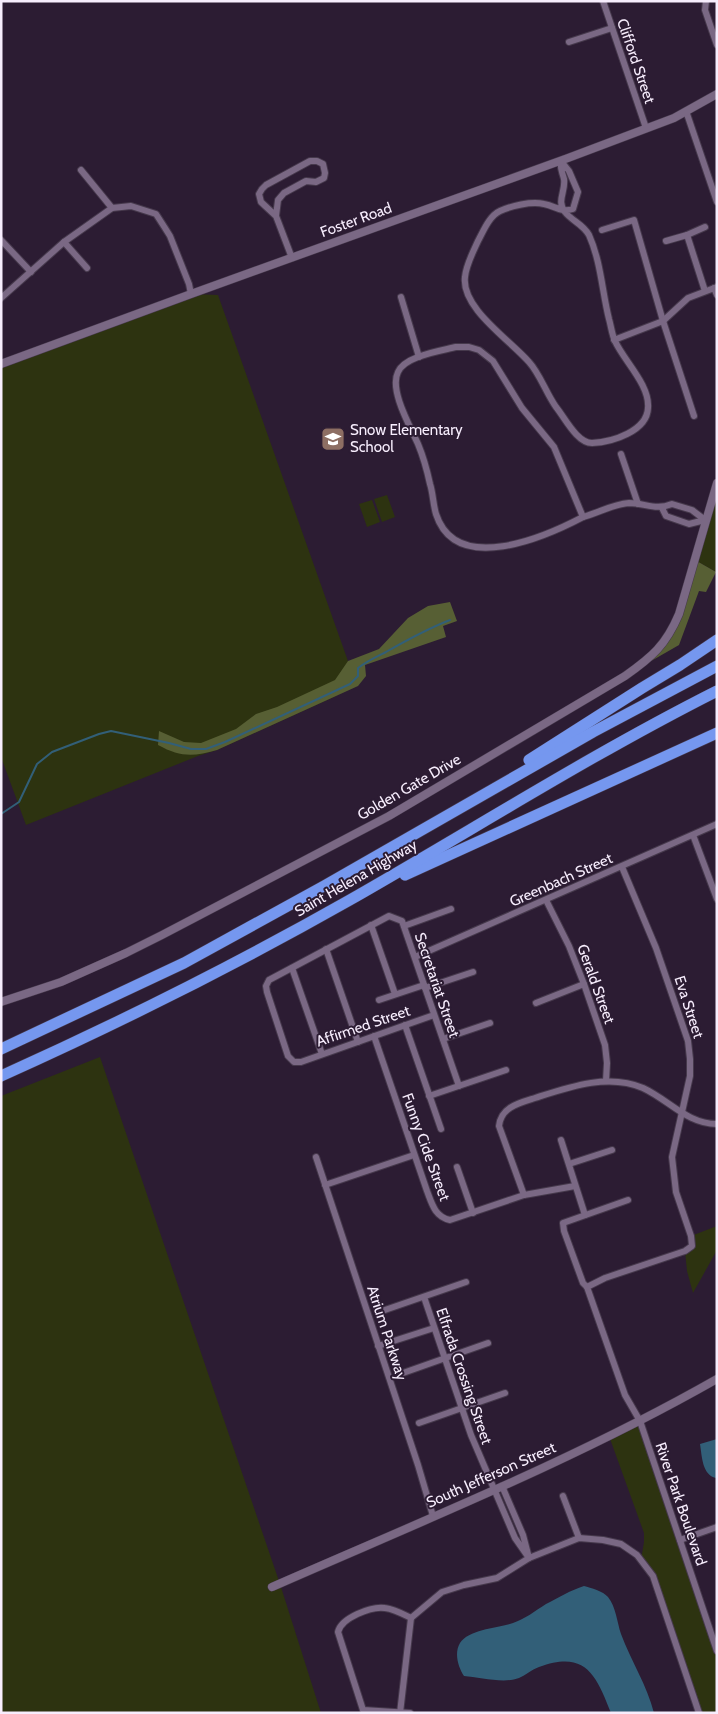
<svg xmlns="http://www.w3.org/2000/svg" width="718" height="1714" viewBox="0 0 718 1714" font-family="Cabin,sans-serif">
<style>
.green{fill:#2d3310}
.forest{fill:#575f34}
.water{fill:#325f78}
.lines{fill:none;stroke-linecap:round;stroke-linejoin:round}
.stream{stroke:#325f78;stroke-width:2}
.minor-casing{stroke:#46394c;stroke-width:8}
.tertiary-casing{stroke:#46394c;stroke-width:9}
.motorway-casing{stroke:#46394c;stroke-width:12}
.minor{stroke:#7a6884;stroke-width:6}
.tertiary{stroke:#7a6884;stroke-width:8}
.motorway{stroke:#7597ef;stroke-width:11}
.labels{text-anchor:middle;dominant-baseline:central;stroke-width:4;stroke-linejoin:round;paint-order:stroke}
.street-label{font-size:15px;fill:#f7edfd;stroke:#2c1c33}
.poi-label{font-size:15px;fill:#f7edfd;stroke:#2c1c33;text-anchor:start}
</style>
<rect width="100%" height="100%" fill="#2c1c33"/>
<g class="green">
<path d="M191,294L218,295L348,661L336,696L217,750L198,756L26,825L1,757V364Z"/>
<path d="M717,491V570L716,572L695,560Z"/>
<path d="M387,495L395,517L382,522L374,499Z"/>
<path d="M372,500L380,522L367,527L359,504Z"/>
<path d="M100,1057L280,1584L321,1713H1V1096Z"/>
<path d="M717,1226V1250L693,1293L687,1271L685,1251L691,1246V1236Z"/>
<path d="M640,1421L717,1651V1713H699L653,1576L641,1560L644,1542V1533L609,1436Z"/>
</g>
<g class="forest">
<path d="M695,560L716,572L706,592L699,591L679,645L625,676L672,632Z"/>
<path d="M450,602L457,621L443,626L446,637L365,665L366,676L358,686L217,750C193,757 180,757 158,745L159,731L184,742L201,743L236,729L256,714L277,707L335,680L348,661L379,649L408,618L428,606Z"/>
</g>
<g class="water">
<path d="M717,1439V1478H716C702,1475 702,1456 700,1444Z"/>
<path d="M584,1586C591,1588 603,1591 608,1597C616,1607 617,1622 621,1634C631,1661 647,1685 654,1713H611C596,1674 585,1650 539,1667C531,1670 526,1675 519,1678C504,1684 479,1677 464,1676C458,1667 454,1653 460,1643C469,1629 498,1628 513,1623C525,1619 535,1611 546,1604C558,1598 571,1590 584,1586Z"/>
</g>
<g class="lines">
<path class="stream" d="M1,814L19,802L37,764L52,752L99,734L111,731L169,743L191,749H206L225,742L350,684L358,676V668C367,661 376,657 386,652C407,640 427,629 450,620"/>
<g class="minor-casing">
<g id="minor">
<path d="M603,1L646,128"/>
<path d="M706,1L705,10L717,45"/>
<path d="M569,42L612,28"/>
<path d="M686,111L717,202"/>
<path d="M561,161C560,170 562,171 564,179C566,191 556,201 565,212C572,221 583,224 589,235C601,262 602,291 609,319C611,326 612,335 615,341C624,361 650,385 648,408C647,431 613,442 592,443C577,443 565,418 556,407C546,393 540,374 529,362C510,340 461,308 465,277C466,265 473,252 478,241C483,232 489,216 500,211C511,206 531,201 544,204C556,206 560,213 573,209L578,192L569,171L561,161"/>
<path d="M81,170L112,208"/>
<path d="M276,216L278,200L284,193L306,181L316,182L324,178L325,173L323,164L317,161H310L266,185L262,189L259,194L261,202L276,216L292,258"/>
<path d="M602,230L634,220L663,321L694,416"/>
<path d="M687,235L705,291"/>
<path d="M1,240L31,272"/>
<path d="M666,241L687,235L705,227"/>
<path d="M64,242L87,268"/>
<path d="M714,288L717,295"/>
<path d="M401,297L419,357"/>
<path d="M1,298L64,242L112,208L131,206L156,214L165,228L170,236L189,284L191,294"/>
<path d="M614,340L663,321L688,298L717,287"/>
<path d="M456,347H469L479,350L493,361L522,408L554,447L583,517C545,537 456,576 436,514C433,504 433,493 430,484C427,470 423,456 418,444C410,426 389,390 398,372C405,356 440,351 456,347Z"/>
<path d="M621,454L638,504"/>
<path d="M662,508L666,516L689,524L705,520"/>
<path d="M583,517C598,513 613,504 629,503C646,503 655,511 672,504L692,510L705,520"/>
<path d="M693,835L717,899"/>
<path d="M622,867L656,948L688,1041L690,1059V1076L672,1157L676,1192L691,1236L692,1246L685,1251L605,1278L587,1287L625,1395L640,1421L717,1651"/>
<path d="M546,900L569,946L584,984L605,1045L607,1063L606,1081"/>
<path d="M371,925L395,994"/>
<path d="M404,926L451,909"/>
<path d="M326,949L358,1042"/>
<path d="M415,957L717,824"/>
<path d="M292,968L322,1054"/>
<path d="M425,988L473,972"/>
<path d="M379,1000L424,985"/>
<path d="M536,1003L584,984"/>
<path d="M434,1015L301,1062H294L288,1056L267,992L266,986L269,980L389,916L402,921L459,1086"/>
<path d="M405,1025L441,1129"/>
<path d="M374,1036L427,1191C432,1204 435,1217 450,1220L524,1195L575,1186"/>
<path d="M443,1039L490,1023"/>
<path d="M429,1096L506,1070"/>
<path d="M561,1140L585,1215"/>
<path d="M316,1157L418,1465L433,1516"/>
<path d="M569,1164L612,1150"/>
<path d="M457,1167L473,1213"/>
<path d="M325,1185L414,1155"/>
<path d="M524,1195L499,1126C501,1107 519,1103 535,1098C569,1087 608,1073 643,1088C669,1100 687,1124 717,1124"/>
<path d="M587,1287L583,1283L564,1231L563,1223L628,1200"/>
<path d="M424,1297L471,1435L515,1538L529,1558L523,1535L502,1486"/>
<path d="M382,1311L466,1282"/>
<path d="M378,1346L434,1328"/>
<path d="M403,1373L488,1343"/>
<path d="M419,1423L505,1393"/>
<path d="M563,1496L579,1538"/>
<path d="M680,1540L717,1527"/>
<path d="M411,1618L442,1592L464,1585L497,1578L529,1558L579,1538L603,1540L621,1544L637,1555L653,1576L699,1713"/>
<path d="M400,1713L411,1618"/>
<path d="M410,1713L363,1710L338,1632C341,1618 371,1606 385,1608C394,1609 403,1614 411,1618"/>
</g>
</g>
<g class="tertiary-casing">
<g id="tertiary">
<path d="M1,364L191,294L568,158L674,118L717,94"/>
<path d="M1,1002L61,982L126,953L162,935L389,816L625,676C652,657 666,645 679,614L717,483"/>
<path d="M272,1587C422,1521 575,1460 717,1379"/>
</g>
</g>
<g class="motorway-casing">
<g id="motorway">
<path d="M529,760L642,688L680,665L717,640"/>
<path d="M405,875L717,733"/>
<path d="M1,1049L184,963L324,886L593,732L717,666"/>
<path d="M1,1076C119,1023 235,965 348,901C471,831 590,755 717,691"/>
</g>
</g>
<use href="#minor" class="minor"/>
<use href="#tertiary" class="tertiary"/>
<use href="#motorway" class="motorway"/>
</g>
<defs>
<g id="school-square" transform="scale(1.25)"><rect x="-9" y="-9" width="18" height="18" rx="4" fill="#8d6e63" stroke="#2c1c33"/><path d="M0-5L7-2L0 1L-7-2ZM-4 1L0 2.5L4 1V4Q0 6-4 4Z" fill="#fff"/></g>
</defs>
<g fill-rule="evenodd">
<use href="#school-square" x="333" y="439"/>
</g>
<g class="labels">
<g class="street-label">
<text transform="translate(636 61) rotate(71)">Clifford Street</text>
<text transform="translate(356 220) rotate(-20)">Foster Road</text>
<text transform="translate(409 787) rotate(-30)">Golden Gate Drive</text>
<text transform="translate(356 878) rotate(-30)">Saint Helena Highway</text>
<text transform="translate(561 880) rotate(-24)">Greenbach Street</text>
<text transform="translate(596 984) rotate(70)">Gerald Street</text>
<text transform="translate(437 985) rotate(71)">Secretariat Street</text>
<text transform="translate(689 1007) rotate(72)">Eva Street</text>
<text transform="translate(363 1026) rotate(-19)">Affirmed Street</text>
<text transform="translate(426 1147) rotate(70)">Funny Cide Street</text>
<text transform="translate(387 1333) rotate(72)">Atrium Parkway</text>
<text transform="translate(464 1376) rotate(71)">Elfrada Crossing Street</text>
<text transform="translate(491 1475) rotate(-24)">South Jefferson Street</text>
<text transform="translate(681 1504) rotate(71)">River Park Boulevard</text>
</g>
<g class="poi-label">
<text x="350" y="430">Snow Elementary<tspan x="350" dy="17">School</tspan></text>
</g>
</g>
<rect width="718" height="1714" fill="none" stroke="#f7edfd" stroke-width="5"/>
</svg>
